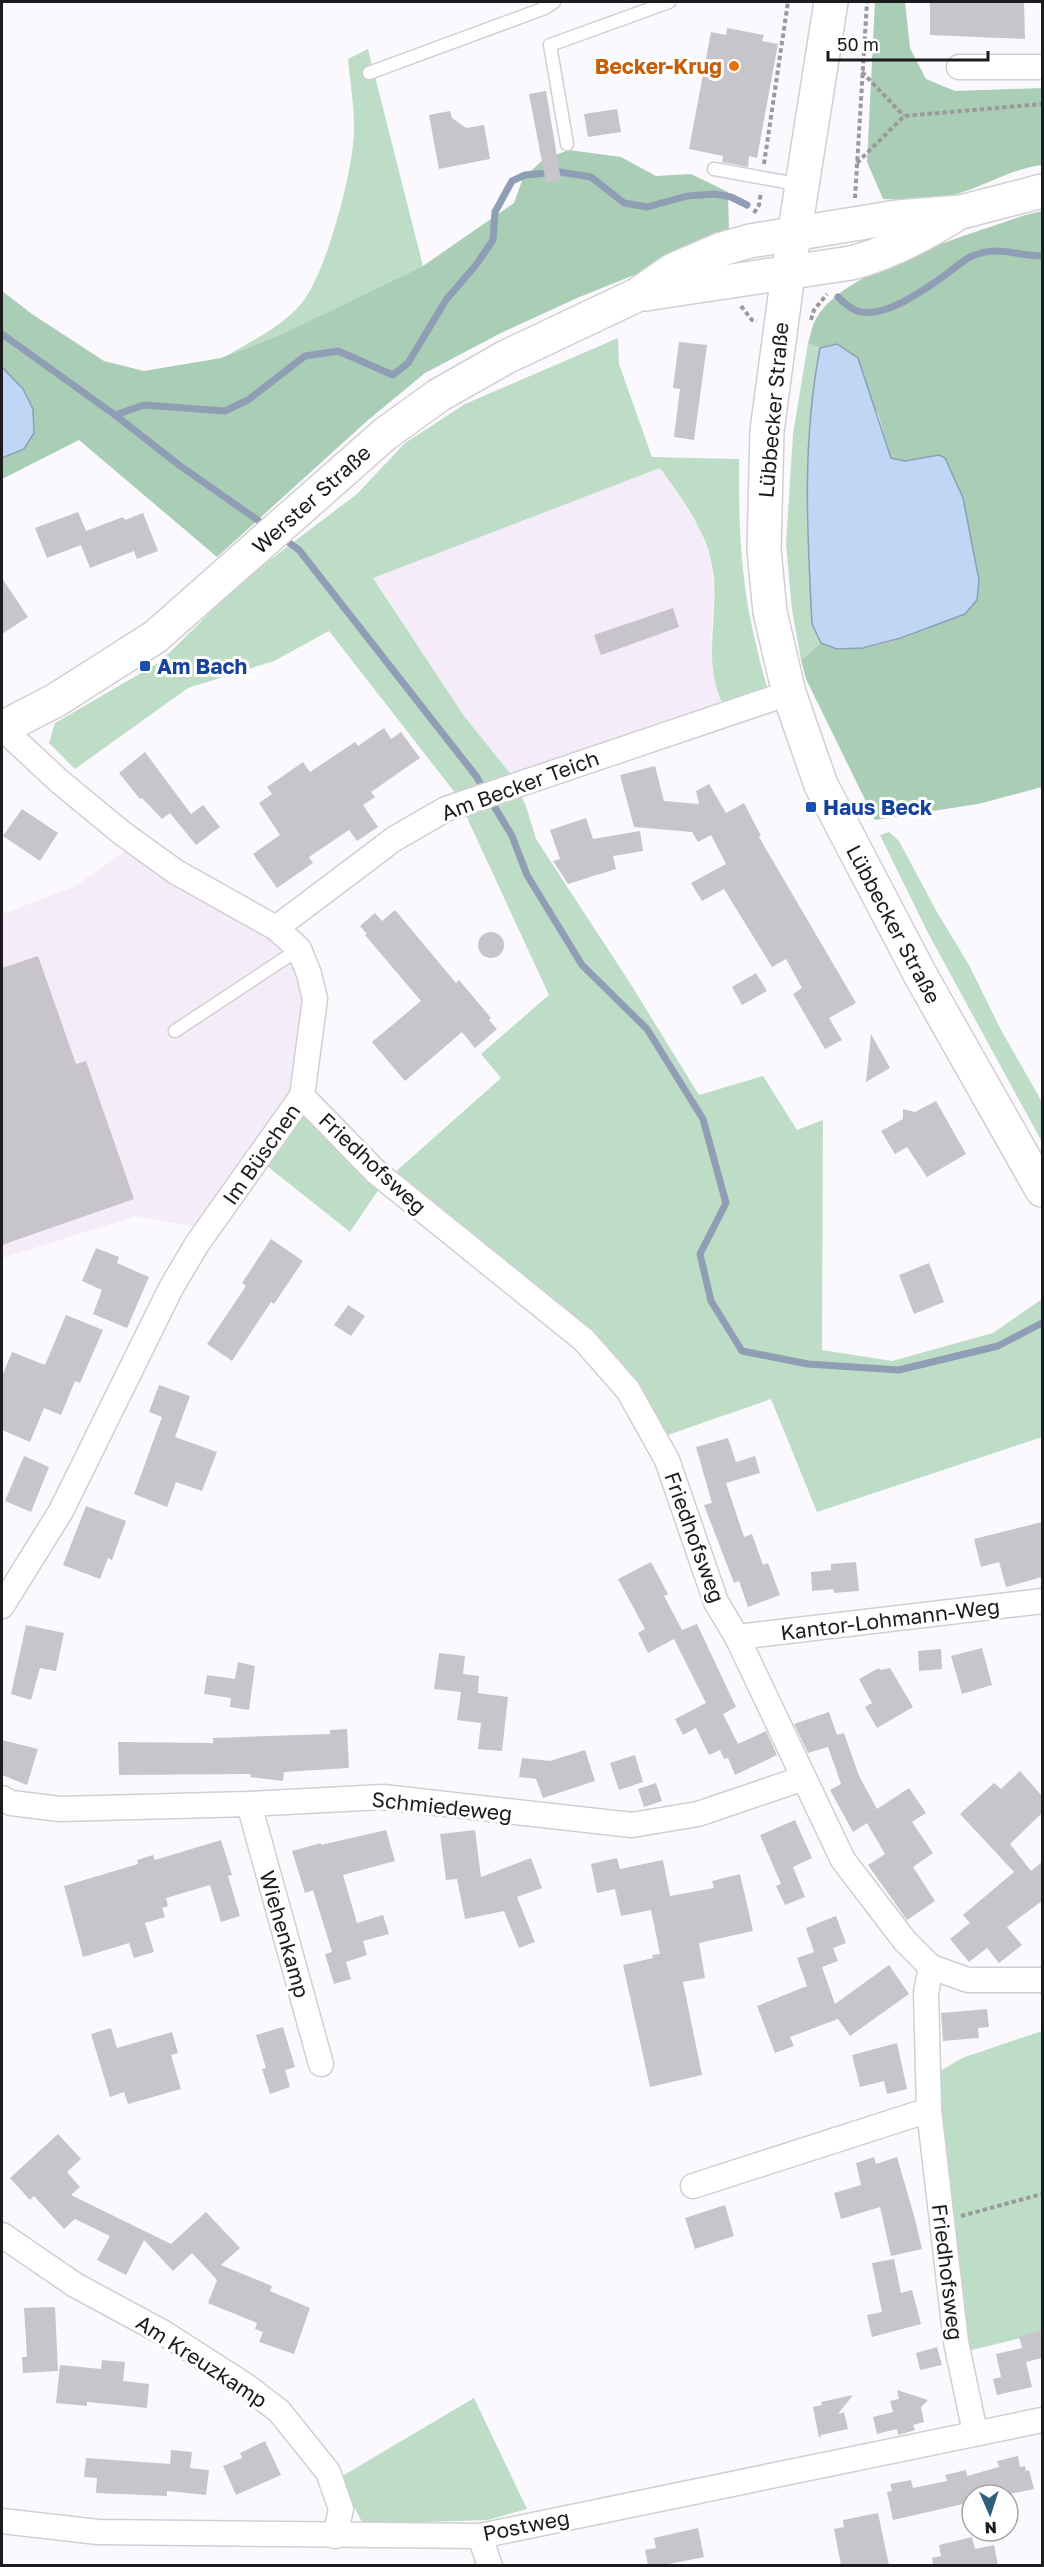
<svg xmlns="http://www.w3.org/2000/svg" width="1044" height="2567" viewBox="0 0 1044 2567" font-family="'Golos Text',sans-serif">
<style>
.built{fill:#f4ecf8}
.green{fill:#bdddc7}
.forest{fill:#aacdb6}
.water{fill:#c0d6f5;stroke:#8f9eb4;stroke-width:1.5}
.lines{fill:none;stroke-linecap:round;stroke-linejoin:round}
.stream{stroke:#8f9eb4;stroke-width:7}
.building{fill:#c8c5ca}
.service-casing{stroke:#d2ced3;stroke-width:15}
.minor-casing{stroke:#d2ced3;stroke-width:27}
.secondary-casing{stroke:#d2ced3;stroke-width:36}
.path{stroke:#9b999c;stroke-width:4;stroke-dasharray:4.5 3;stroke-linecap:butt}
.service{stroke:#fff;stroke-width:12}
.minor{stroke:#fff;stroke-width:24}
.secondary{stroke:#fff;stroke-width:33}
.food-dot{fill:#e8710a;stroke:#fff;stroke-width:2}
.transit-dot{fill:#1a4fb4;stroke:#fff;stroke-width:2}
.labels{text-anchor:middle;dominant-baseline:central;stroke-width:6;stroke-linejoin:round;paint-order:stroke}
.food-label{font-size:21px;font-weight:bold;fill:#c56008;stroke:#fff;text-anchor:end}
.street-label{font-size:21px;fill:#1c1b1d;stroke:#fff}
.transit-label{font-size:21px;font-weight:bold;fill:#164399;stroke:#fff;text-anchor:start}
</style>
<rect width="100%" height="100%" fill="#fcf9fe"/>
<g class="built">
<path d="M660,468L699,527L712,564L714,597L711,636L724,706L513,777L464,716L373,577Z"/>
<path d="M139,842L304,943L303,1102L202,1228L136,1216L2,1258V914L74,887Z"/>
</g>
<g class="green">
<path d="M368,49L423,266L282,334L226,356C252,341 281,327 301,304C326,275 355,166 354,127C354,104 350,81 348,59Z"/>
<path d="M618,338L619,364L652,457L739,459C739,499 739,538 744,578C748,616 758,654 768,691L724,706C700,661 721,612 712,565C706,530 680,496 660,468L373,578L464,716L513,777L526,806L536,839L630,983L699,1095L763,1076L797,1130L823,1120L822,1350L892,1361L993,1333L1042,1299V1437L817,1512L771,1399L665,1436L651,1411L383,1183L350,1232L262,1162L303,1102L384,1182L501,1078L481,1054L549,995L456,794L329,631L274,661L188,688L75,769L49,743L55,723L160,662L242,581L357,494L405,443L465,404Z"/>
<path d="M808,343L820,348C802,442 807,529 812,624L821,643L801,660L792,610L786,544L793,434Z"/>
<path d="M889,832L899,841L938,914L969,965L1001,1030L1042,1102V1142L928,933L880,835Z"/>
<path d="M1042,2031V2333L968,2351L935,2074L962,2058Z"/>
<path d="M474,2398L527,2509L488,2520L363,2524L339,2478Z"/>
</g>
<g class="forest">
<path d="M875,2H905L910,48L926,79L955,91L1042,88V165C1010,169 984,187 953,195C930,201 906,200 883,199L867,162Z"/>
<path d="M569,150L621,157L656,176L691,174L728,192L729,231L714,243L577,298L501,333L425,373L367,421L217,557L79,440L2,479V458L24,449L33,409L23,389L2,367V291L32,314L104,361L144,371L221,358L282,334L423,266L514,203L523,178L544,159Z"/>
<path d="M1042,211V787L978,804L875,820L806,679L801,660L821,643C827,645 833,649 839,649C878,652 928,628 965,614L939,455L905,461L891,458L878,414L837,344L820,348L808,343C811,335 812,324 817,317C846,269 972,234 1025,215Z"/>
</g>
<g class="water">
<path d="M837,344L858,358L891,458L905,461L939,455L945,458L963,498L979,580L977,600L965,614L901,638L863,648L837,649L821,643L812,624C807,529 802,442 820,348Z"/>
<path d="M2,367L23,389L33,409L34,433L24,449L2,458Z"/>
</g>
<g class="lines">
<g class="stream">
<path d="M838,297C843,302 849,308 857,311C884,320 927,288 948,273C955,268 962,261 970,257C999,244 1014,256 1042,256"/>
<path d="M2,334L115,415L144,405L225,411L248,400L305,356L338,351L393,375L408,363L446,300L476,265L493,240L495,212L512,181L525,175L560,172L591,177L624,203L647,207L687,196L715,194L731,197L747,205"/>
<path d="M115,415L179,465L266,526"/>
<path d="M280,536L299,550L476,776L512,836L527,875L582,965L647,1029L703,1119L726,1203L700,1254L711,1301L742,1351L808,1364L899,1370L998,1346L1042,1323"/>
</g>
</g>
<g class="building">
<path d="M930,2H1024L1025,39L930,35Z"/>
<path d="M727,28L764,35L762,41L778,44L757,158L749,156L748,167L722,162L723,156L689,149L711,32L726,35Z"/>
<path d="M546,91L561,180L546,183L529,94Z"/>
<path d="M617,109L621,132L588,137L584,114Z"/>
<path d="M450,111L452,118L466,128L484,125L490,159L439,169L429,115Z"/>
<path d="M679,342L707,345L694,440L674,437L680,389L673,388Z"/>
<path d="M78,512L86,531L123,517L125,520L143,513L158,551L137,559L134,551L90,568L81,545L47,558L35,528Z"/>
<path d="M2,578L28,617L2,634Z"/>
<path d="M673,608L679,627L601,655L594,635Z"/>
<path d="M384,728L391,739L401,732L420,758L371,792L375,797L363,805L378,827L357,841L349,830L309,857L313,863L277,888L253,854L280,835L259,803L272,794L267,787L303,762L310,772L355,742L358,746Z"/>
<path d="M145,752L191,814L203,805L220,827L196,845L170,813L162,819L142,798L140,799L119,773Z"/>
<path d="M655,766L664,801L699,804L696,791L709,784L726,813L744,803L761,836L759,837L856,1003L829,1018L842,1040L825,1049L793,994L802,988L786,959L772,967L724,889L702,901L691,883L726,864L711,835L698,842L692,832L634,827L620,775Z"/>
<path d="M22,809L58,833L40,861L3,836Z"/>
<path d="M586,818L593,839L640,831L643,851L613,856L616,869L568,884L553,861L560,859L550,830Z"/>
<path d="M395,910L456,983L459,980L491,1018L489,1020L497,1029L475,1048L462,1032L405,1081L372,1042L421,1001L365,935L367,934L360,926L375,913L382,921Z"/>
<circle cx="491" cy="945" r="13"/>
<path d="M38,956L76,1064L86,1061L134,1199L2,1245V968Z"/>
<path d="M756,973L767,991L742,1005L732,987Z"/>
<path d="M871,1034L890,1068L866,1082Z"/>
<path d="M936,1101L966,1154L927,1177L907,1147L895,1154L881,1131L903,1119V1109L915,1112Z"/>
<path d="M271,1239L303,1261L274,1304L271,1302L232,1361L207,1344L246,1286L242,1283Z"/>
<path d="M96,1248L119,1257L117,1263L149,1277L127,1328L93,1314L102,1290L82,1281Z"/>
<path d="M929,1263L944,1302L914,1314L899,1275Z"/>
<path d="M348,1305L365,1316L351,1336L334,1325Z"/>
<path d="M66,1315L103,1330L80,1383L75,1381L61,1415L44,1408L30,1442L2,1430V1376L12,1352L45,1365Z"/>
<path d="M159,1385L190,1396L175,1437L217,1452L202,1491L176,1482L167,1507L134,1494L162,1417L149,1412Z"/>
<path d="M728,1438L736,1462L755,1456L760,1473L726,1483L744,1537L752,1534L763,1565L768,1563L780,1595L748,1607L739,1581L734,1583L704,1505L712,1503L696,1447Z"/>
<path d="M24,1456L49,1467L31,1512L5,1501Z"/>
<path d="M86,1506L126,1521L112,1560L108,1558L100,1579L63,1565Z"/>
<path d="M1042,1522V1577L1006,1587L999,1562L981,1567L974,1539Z"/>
<path d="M651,1562L668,1594L664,1596L682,1630L697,1624L736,1707L723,1714L738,1744L766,1731L777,1755L735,1775L728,1758L724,1759L720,1750L709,1755L696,1728L683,1735L675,1719L706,1703L674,1639L648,1653L638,1633L645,1629L618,1579Z"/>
<path d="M856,1562L859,1591L834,1593L833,1589L812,1591L811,1572L831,1570V1564Z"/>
<path d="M26,1625L64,1633L56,1671L40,1668L31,1700L11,1694Z"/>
<path d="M982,1648L992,1685L962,1694L951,1656Z"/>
<path d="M941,1649L942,1669L919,1671L918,1651Z"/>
<path d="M439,1653L465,1656L463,1674L479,1676L478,1693L508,1697L502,1751L478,1749L481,1723L457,1720L461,1692L434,1689Z"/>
<path d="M238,1662L255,1666L249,1710L230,1707L231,1698L204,1694L207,1675L235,1679Z"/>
<path d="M879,1668L880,1670L890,1668L913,1707L877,1728L865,1707L872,1703L859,1679Z"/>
<path d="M829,1712L837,1735L844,1733L859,1776L877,1809L909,1788L926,1813L912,1822L933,1853L913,1867L935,1901L907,1920L868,1865L885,1854L867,1823L853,1832L830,1790L841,1784L828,1747L808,1753L794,1724Z"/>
<path d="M347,1729L349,1768L284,1772L283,1781L250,1777L251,1774L119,1775L118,1742L213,1743V1738L330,1734V1730Z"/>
<path d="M2,1740L38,1749L27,1785L2,1775Z"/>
<path d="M585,1750L595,1781L543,1798L536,1779L519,1777L522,1758L550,1761Z"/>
<path d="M635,1755L643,1782L619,1790L610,1763Z"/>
<path d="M1020,1771L1042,1796V1813L1010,1844L1031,1871L1042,1862V1901L1007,1927L1022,1945L999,1963L987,1948L969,1962L950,1939L970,1923L963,1915L1014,1872L960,1814L994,1783L1001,1789Z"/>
<path d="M656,1783L662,1801L644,1807L638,1789Z"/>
<path d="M795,1820L812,1858L793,1867L805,1897L785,1905L776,1886L781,1884L760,1835Z"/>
<path d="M386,1830L395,1861L343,1875L357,1923L383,1915L389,1934L363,1941L367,1955L346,1962L351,1979L334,1984L325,1954L332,1952L313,1890L305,1893L292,1851L321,1843V1845Z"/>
<path d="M475,1830L481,1877L531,1858L542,1888L517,1897L535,1942L519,1948L504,1911L465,1919L457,1879L446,1880L440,1834Z"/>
<path d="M221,1840L232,1875L228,1876L240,1916L221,1922L210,1885L166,1898L168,1906L162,1908L165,1917L145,1923L154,1952L134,1958L129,1943L83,1957L64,1886L138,1864L137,1860L153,1855L155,1860Z"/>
<path d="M617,1858L620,1869L663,1860L670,1896L714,1888L712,1881L740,1874L753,1931L699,1943L705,1978L683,1982L702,2075L650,2087L623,1965L653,1958L652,1955L660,1954L651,1910L621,1916L615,1889L597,1893L591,1864Z"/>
<path d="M836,1916L846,1943L833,1948L838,1961L822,1967L835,2004L889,1965L909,1994L850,2036L838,2019L790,2037L794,2046L775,2053L757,2006L807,1986L797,1958L814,1952L806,1928Z"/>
<path d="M987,2009L989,2027L978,2028L979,2038L943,2041L941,2013Z"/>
<path d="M283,2027L295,2067L285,2070L290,2087L270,2094L262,2069L266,2068L256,2035Z"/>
<path d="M111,2028L117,2048L172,2032L178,2053L171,2055L181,2089L128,2104L124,2092L110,2097L91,2034Z"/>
<path d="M897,2043L907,2089L887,2094L884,2081L860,2087L852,2055Z"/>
<path d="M58,2134L81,2159L67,2172L80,2187L71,2195L171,2244L206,2212L240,2248L221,2265L272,2286L270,2291L310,2308L294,2354L259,2342L263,2332L255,2329L257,2323L208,2303L217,2280L192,2253L173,2271L144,2240L126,2275L97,2260L110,2236L75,2219L64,2229L34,2196L30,2200L10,2178Z"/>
<path d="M874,2157L876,2164L897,2157L915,2219L922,2249L891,2256L880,2207L841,2219L834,2193L861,2185L856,2163Z"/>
<path d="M725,2205L734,2236L695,2249L685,2218Z"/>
<path d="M894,2259L901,2293L912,2290L921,2324L872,2337L867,2315L882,2312L872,2263Z"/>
<path d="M55,2307L58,2371L23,2373L22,2357H27L24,2308Z"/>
<path d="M1042,2330V2358L1026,2362L1032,2387L997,2395L993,2379L1001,2377L996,2354L1022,2348L1019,2336Z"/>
<path d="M937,2347L942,2365L920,2370L916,2353Z"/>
<path d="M102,2360L125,2362L123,2381L149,2384L147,2408L87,2402V2406L56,2403L60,2365L101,2369Z"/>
<path d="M897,2390L928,2400L921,2407L924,2422L913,2425L915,2430L898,2435L897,2429L877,2434L873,2417L893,2412L890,2401L899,2399Z"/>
<path d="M853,2395L838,2414L844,2412L848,2429L821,2435L819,2438L813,2407L822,2405L821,2402Z"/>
<path d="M265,2441L281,2475L236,2495L223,2466L242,2458L240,2453Z"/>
<path d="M171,2450L192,2452L190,2468L209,2470L206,2495L167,2491V2496L96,2493L97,2478L84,2477L86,2458L170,2464Z"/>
<path d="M1018,2456L1020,2467L1025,2466L1026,2471L1029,2470L1034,2489L1005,2495H972V2502L893,2520L887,2492L892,2491L890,2484L911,2480L913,2488L947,2481L945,2475L966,2470L967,2476L999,2467L997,2461Z"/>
<path d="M878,2513L889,2565H841L834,2529L844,2527L843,2520Z"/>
<path d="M698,2528L704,2557L664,2565H648L645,2550L656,2548L654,2538Z"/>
<path d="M972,2537L975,2549L994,2545L998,2565H933L932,2558L941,2556L939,2545Z"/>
</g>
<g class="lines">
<g class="service-casing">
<g id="service">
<path d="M369,73L545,8L554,2"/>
<path d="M567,144L550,45L669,2"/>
<path d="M714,169L802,185"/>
<path d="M175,1031L299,949"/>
</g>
</g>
<g class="minor-casing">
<g id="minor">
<path d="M959,67H1042"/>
<path d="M2,728L59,781L122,833L176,872L276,928L299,949L309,974L315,999L302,1096L197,1244L171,1288L61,1511L2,1606"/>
<path d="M276,928L394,839L446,809L789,693"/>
<path d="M302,1096L376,1172L584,1340L628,1390L667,1460L716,1602L737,1637L843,1860L905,1941L931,1967L926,1993L929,2110L956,2342L975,2432"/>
<path d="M737,1637L1042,1601"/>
<path d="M2,1798L11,1803L60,1809L249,1804L383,1797L632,1825L698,1814L804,1778"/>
<path d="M249,1804L321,2064"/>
<path d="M931,1967L968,1980H1042"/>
<path d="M693,2186L929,2110"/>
<path d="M2,2235L75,2285L164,2333L245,2385L279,2411L328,2472L341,2509L335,2536"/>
<path d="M2,2521L98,2532L480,2536L1042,2420"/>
<path d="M480,2536L490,2566"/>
</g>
</g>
<g class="secondary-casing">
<g id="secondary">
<path d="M831,2L788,274L767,431L764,550L770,612L789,693L821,785L922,978L1042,1190"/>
<path d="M645,294L851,263C887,254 921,236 952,217"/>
<path d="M2,728L56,700L155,637L385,434L439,395L506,357L637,295L673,270L722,249L750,241L897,217L961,212L1042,191"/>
</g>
</g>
<g class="path">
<path d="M862,72L904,116"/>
<path d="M857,163L904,116L1042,104"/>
<path d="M764,164L788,2"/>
<path d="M855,198L867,2"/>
<path d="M754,213L759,205L761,192"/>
<path d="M741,306L752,320L757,321"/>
<path d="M811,320L814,310L827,294"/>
<path d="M961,2216L1042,2194"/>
</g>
<use href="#service" class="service"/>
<use href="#minor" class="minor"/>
<use href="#secondary" class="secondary"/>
</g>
<circle class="food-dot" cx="734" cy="66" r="6"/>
<g class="transit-dot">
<rect x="139" y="660" width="12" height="12" rx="3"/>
<rect x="805" y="801" width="12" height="12" rx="3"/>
</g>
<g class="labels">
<g class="food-label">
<text x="722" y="66">Becker-Krug</text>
</g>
<g class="street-label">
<text transform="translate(773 410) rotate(-85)">Lübbecker Straße</text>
<text transform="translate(311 499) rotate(-42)">Werster Straße</text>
<text transform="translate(520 785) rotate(-20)">Am Becker Teich</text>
<text transform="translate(894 924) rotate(62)">Lübbecker Straße</text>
<text transform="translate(261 1154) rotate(-55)">Im Büschen</text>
<text transform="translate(373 1163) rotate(43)">Friedhofsweg</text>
<text transform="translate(695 1537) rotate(70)">Friedhofsweg</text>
<text transform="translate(890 1619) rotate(-7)">Kantor-Lohmann-Weg</text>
<text transform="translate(442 1806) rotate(6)">Schmiedeweg</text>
<text transform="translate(285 1934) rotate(74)">Wiehenkamp</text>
<text transform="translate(948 2272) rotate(83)">Friedhofsweg</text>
<text transform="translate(202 2361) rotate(33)">Am Kreuzkamp</text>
<text transform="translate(526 2525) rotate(-11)">Postweg</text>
</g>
<g class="transit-label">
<text x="157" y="666">Am Bach</text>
<text x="823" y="807">Haus Beck</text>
</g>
</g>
<rect width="1044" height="2567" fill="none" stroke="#1c1b1d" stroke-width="6"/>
<g transform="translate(990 2513) rotate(177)"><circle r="28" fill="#ffffff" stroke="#a4a4a5" stroke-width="1.5"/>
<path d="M0-4.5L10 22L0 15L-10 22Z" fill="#2d607d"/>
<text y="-9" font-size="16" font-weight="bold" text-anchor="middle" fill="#1c1b1d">N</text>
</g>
<path d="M828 51v9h160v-9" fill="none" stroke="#1c1b1d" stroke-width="3"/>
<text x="837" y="51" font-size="18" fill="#1c1b1d" stroke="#ffffff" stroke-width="4.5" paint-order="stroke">50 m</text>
</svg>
